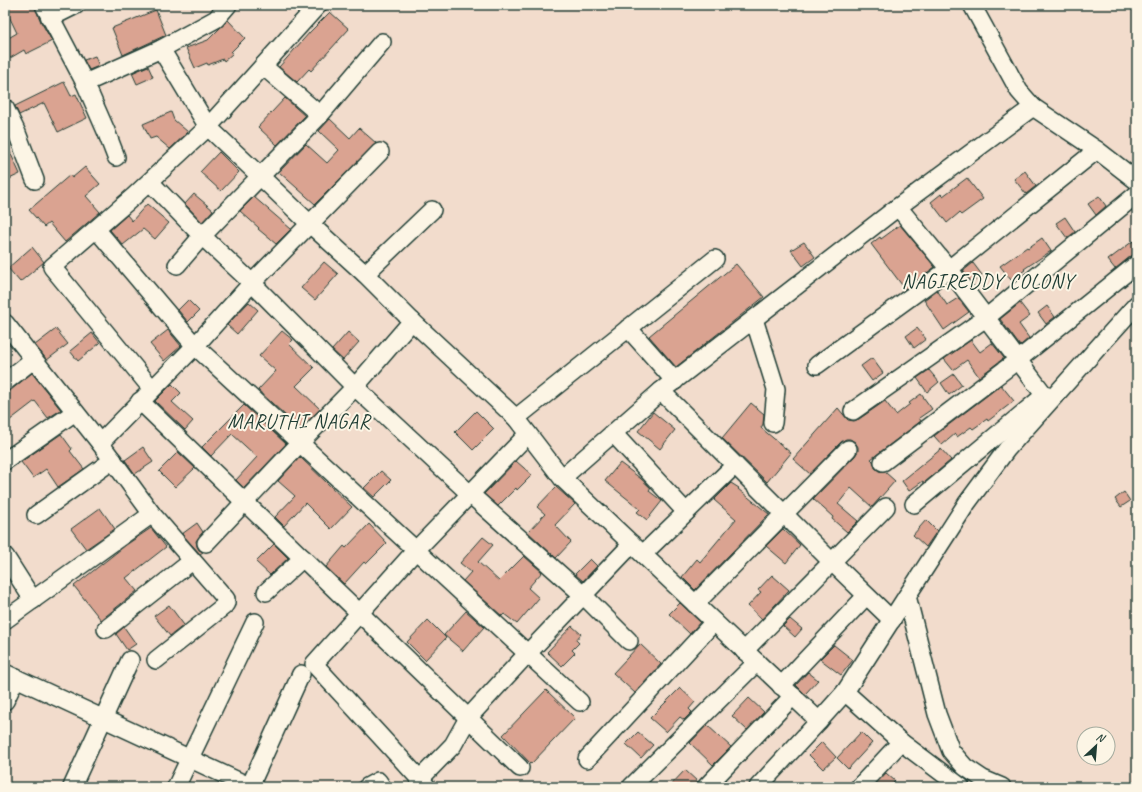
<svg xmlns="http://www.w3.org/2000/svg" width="1142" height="792" viewBox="0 0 1142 792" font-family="Caveat,sans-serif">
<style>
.building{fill:#daa391;stroke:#1f3d34}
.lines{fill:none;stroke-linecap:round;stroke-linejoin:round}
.minor-casing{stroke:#1f3d34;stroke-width:20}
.minor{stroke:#fcf5e5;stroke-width:17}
.labels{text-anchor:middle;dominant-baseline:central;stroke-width:4;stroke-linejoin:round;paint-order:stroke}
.neighbourhood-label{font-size:20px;letter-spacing:1px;fill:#1f3d34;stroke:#fcf5e5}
</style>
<rect width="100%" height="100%" fill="#f2dccc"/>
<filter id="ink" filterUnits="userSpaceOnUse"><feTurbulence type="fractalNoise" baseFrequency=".025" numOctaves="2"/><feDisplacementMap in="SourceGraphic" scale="8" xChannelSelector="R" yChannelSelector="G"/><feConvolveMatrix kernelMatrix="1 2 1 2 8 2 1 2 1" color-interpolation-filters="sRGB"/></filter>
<g filter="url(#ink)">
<g class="building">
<path d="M5,5H34L41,22L52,41L26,54L24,50L5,61V40L17,33L5,8Z"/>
<path d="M156,10L166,35L123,55L112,28Z"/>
<path d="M330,12L349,29L311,71L309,69L297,82L279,67L310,32Z"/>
<path d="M228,20L245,38L231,52L232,54L224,61L223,59L208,65L207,63L195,68L186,48L208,40Z"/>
<path d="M95,56L99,66L89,70L84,60Z"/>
<path d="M148,66L153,77L137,84L132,73Z"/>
<path d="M64,82L71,96L76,94L87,118L58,132L44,103L19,115L15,106Z"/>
<path d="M285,98L305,116L277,145L258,127Z"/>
<path d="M171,112L174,120L188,132L170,149L156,137L150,139L143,124Z"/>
<path d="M330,119L350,138L359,128L376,143L315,204L279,172L306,144L327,163L339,150L319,131Z"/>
<path d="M5,141L20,174L5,181Z"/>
<path d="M219,152L239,172L221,191L200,172Z"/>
<path d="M85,167L100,184L86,196L100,212L65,242L49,223L44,227L29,210L70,175L72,178Z"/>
<path d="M1025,171L1036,186L1026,194L1014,179Z"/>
<path d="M967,178L983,199L961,215L959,213L947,223L931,202L941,194L943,196Z"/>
<path d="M194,194L213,210L202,222L185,204Z"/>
<path d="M1099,196L1106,206L1096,215L1088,204Z"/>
<path d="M254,197L291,229L276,244L258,229L259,228L240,211Z"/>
<path d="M147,204L169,223L155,239L143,229L123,245L110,230L127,215L132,221Z"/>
<path d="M1065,217L1075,232L1067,238L1056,223Z"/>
<path d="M900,225L935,267L905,289L871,244L880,237L881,239Z"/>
<path d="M1042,238L1051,251L1024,269L1025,270L1011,280L1000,266L1027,247L1028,248Z"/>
<path d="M1133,241L1137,247V254L1131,256L1115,269L1108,260Z"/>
<path d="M804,242L815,257L803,266L791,250Z"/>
<path d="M32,247L44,262L20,282L8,268Z"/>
<path d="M324,262L338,274L315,300L301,288Z"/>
<path d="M973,263L982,275L972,283L963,271Z"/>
<path d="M736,264L764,297L676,367L649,336Z"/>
<path d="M937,290L947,305L958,298L969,312L944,330L924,300Z"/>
<path d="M188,300L199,311L188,322L178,310Z"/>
<path d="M249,302L258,310L237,334L227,325Z"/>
<path d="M1020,303L1030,316L1019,324L1029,338L1020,346L1000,319Z"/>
<path d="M1047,306L1055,317L1046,324L1038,313Z"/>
<path d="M917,328L926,339L914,348L906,336Z"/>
<path d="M56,329L68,344L47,360L35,345Z"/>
<path d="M168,330L181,346L164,361L150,344Z"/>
<path d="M282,331L293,340L289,344L314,368L296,386L320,409L300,429L258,390L276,371L259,356Z"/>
<path d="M348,332L359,342L343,360L332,350Z"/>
<path d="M92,333L100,343L78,361L70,351Z"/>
<path d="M971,340L980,352L992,343L1004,358L979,377L967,360L953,370L944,359Z"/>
<path d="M872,358L883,373L872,381L861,366Z"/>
<path d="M929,370L939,382L927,392L917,378Z"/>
<path d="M32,373L61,410L48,418L35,401L5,424V393L11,390Z"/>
<path d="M954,374L962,385L949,395L941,383Z"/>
<path d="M172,384L181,393L172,402L193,421L185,430L155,401Z"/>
<path d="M1001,385L1014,401L988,421L987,419L973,429L971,427L957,437L955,434L942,445L934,436Z"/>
<path d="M921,394L932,409L919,418L921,421L871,459L873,461L875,468L879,471L885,472L895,481L872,507L851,488L838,504L858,521L847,532L832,519L833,517L813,499L855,456L858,451V447L855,442L850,439H846L841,442L810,474L793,459L838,408L848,420L854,421L859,419L885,401L896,415L910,404L909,403Z"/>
<path d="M751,403L764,414L763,424L761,428L791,453L767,482L722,438Z"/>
<path d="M244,405L286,444L244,488L236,480L257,457L232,434L211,456L202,447Z"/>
<path d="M476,411L494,429L473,450L455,432Z"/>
<path d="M653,412L675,430L660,449L638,431Z"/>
<path d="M61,434L72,449L70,451L84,469L58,487L46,469L33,478L21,462Z"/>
<path d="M143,447L153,462L135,474L125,460Z"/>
<path d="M941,449L951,460L924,483L923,481L909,491L902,481Z"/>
<path d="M178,452L195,468L175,487L159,471Z"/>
<path d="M300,457L352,507L331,529L305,503L284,526L275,517L295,496L278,481Z"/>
<path d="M516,461L532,475L517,490L516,488L498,506L484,494Z"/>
<path d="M620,463L640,478L651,488L649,491L662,501L647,520L637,512L640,509L605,481Z"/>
<path d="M381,471L391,480L374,497L364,488Z"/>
<path d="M731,483L739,488L738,489L769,514L695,590L682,577L697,559L700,562L736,519L714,500Z"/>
<path d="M556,487L575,504L555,525L571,542L556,558L528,532L545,514L537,507Z"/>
<path d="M1124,492L1130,501L1121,507L1115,499Z"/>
<path d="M100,508L115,529L86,549L71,529Z"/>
<path d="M926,520L937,531L926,547L913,535Z"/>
<path d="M197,523L203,532L196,541L197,546L199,550L203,552L200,554L182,534Z"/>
<path d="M369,524L387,543L366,564L364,562L344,584L326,567L344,546L346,548Z"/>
<path d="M151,528L166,547L126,578L137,591L101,620L74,586L126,545Z"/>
<path d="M783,529L800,545L786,563L766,546Z"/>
<path d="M483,537L493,545L478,562L499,581L524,556L542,572L528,588L539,598L517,624L504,614L502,616L463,581L471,572L460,563Z"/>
<path d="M274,544L288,558L270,575L256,562Z"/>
<path d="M590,559L597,566L583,581L575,574Z"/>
<path d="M772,575L789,590L762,619L748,606L761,592L758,590Z"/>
<path d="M680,603L700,622L690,634L669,614Z"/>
<path d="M169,605L184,625L170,636L154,616Z"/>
<path d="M466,611L484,627L463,651L444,635Z"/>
<path d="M790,619L802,629L795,637L783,626Z"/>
<path d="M428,620L446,638L425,660L407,642Z"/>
<path d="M572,626L581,634L576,640L579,643L572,650L575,653L562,666L547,652Z"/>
<path d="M124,627L136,644L127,650L116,634Z"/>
<path d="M640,644L661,664L635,693L613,673Z"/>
<path d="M834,645L853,660L841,675L820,659Z"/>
<path d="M808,672L818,680L805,694L796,685Z"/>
<path d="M680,688L695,702L689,709L692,712L684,720L680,717L666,732L650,718Z"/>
<path d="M546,690L575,718L531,764L503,735Z"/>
<path d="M749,698L764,712L747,730L732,716Z"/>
<path d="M707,725L731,747L713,765L690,743Z"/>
<path d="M638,732L653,745L641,758L626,744Z"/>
<path d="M861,732L872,743L848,769L837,758Z"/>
<path d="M822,742L836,757L823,769L809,755Z"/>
<path d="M685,770L698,782L693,787H669Z"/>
<path d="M886,773L895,781L889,787H873Z"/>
</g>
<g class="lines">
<g class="minor-casing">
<g id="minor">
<path d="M44,5L85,83L106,131L116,157"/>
<path d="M972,5L1019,91L1033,107L1097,150L1137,181"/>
<path d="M50,18L76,5"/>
<path d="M161,49L208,127L261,177L310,224L365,274L412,321L516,418L562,478L819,721"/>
<path d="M263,66L320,115"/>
<path d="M85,83L161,49L216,19L228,5"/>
<path d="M5,108L17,133L35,180"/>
<path d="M150,182L202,236L252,283L355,387L470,494L583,595L629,641"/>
<path d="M898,207L949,269L1049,401"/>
<path d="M96,229L195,346L580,702"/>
<path d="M177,265L202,236L320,115L382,42"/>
<path d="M365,274L432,210"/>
<path d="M754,319L776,389L773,423"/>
<path d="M5,323L100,443L152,514L226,599V603L224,606L156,660"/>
<path d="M628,328L675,381"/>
<path d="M817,365L949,269L1097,150"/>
<path d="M5,382L34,359"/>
<path d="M152,389L52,267L133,197L208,127L318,5"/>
<path d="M661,391L832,562L892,620"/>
<path d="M140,401L520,768"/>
<path d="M853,411L987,317L1137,194"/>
<path d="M516,418L715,259"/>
<path d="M613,433L686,512"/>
<path d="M100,443L195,346L252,283L380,152"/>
<path d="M5,461L75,412"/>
<path d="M883,462L1019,359L1137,264"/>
<path d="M562,478L661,391L898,207L1033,107"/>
<path d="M914,504L1040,399"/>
<path d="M36,515L113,460"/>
<path d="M206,543L300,443L355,387L412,321"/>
<path d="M643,554L735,465"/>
<path d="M5,556L33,600"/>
<path d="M266,592L303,558"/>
<path d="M907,596L937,714L951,751L965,767L983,779L1002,787"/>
<path d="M695,604L848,449"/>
<path d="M5,620L152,514"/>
<path d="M106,629L192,561"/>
<path d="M744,651L886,507"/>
<path d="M5,673L251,787"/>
<path d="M781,686L866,596"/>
<path d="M845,692L901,742L961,787"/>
<path d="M5,701L16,678"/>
<path d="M587,759L714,622"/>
<path d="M419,780L453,745L468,718L528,653L632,544"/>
<path d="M250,786L301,674"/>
<path d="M72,787L130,660"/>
<path d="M176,787L255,622"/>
<path d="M367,787L378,781L382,787"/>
<path d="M427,787L314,664L416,550L528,434"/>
<path d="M631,787L757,662"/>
<path d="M706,787L793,696"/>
<path d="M758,787L819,721L845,692L967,503L1007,449L1137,304"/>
<path d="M859,787L901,742"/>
</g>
</g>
<use href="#minor" class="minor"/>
</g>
</g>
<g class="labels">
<g class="neighbourhood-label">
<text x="988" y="281">NAGIREDDY COLONY</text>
<text x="299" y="421">MARUTHI NAGAR</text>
</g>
</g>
<rect width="1142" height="792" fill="none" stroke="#fcf5e5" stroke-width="20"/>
<rect x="10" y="10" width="1122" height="772" fill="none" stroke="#1f3d34" stroke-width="1.5" filter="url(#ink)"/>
<g transform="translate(1096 746) rotate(26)"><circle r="19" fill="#fcf5e5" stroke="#a4ab9e"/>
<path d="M0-3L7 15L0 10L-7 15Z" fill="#1f3d34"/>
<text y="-6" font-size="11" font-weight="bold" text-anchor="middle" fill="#1f3d34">N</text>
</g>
</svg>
